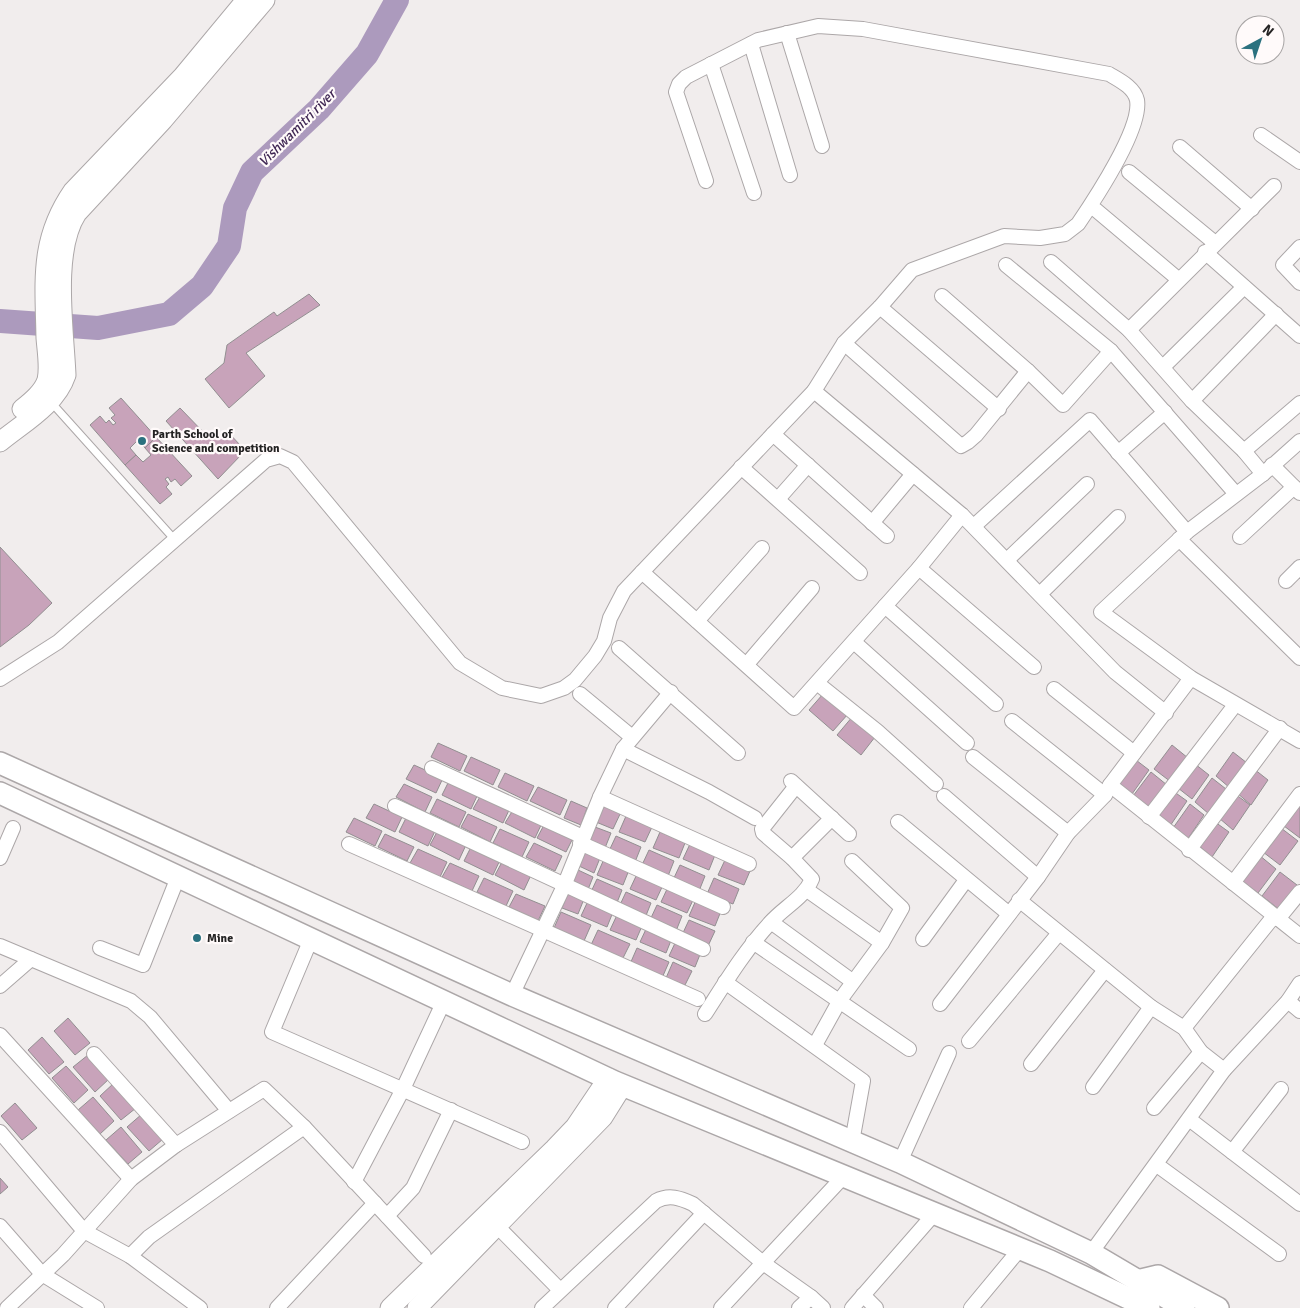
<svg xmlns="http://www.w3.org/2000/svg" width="1300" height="1308" viewBox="0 0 1300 1308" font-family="Signika,sans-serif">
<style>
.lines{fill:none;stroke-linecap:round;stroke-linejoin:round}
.river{stroke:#ac9abd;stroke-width:24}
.building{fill:#c8a3ba;stroke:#928f91}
.lane-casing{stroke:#aca7a8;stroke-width:9}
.street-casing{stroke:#aca7a8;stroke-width:16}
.secondary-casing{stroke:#aca7a8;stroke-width:21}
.primary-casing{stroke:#aca7a8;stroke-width:24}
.lane{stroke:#fff;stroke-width:7}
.street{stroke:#fff;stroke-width:14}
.secondary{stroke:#fff;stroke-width:19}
.primary{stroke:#fff;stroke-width:21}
.poi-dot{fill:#2b717f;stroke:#fffafa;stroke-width:2}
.labels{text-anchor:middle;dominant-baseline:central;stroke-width:4.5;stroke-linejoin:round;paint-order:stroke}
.poi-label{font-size:12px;font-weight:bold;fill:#242323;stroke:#fffafa;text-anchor:start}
.water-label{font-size:14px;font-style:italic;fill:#3f2653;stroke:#fffafa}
</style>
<rect width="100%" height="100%" fill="#f1eded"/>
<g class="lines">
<path class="river" d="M0,321L98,328L169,314L202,286L229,246L235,208L252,172L319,109L367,54L397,0"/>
</g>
<g class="building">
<path d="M309,294L320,305L246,353L265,376L229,408L205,379L224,363L227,345L274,312L277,316Z"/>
<path d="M121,398L156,437L145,448L138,440L130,448L136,455L125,465L90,425L100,416L106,423L109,420L113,425L116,423L111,418L115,415L109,408Z"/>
<path d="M180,408L207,436L213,431L219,437L226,430L241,446L237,450L242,454L218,479L166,421Z"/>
<path d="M156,437L192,476L181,486L175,479L171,482L168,477L165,479L169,484L166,487L172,494L160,504L125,465L136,455L143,462L151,455L145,448Z"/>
<path d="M0,547L52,603L29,625L0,647Z"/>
<path d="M823,694L848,714L833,731L809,710Z"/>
<path d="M853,716L875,737L861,755L837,735Z"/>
<path d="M438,743L467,756L460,771L431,757Z"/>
<path d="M1172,745L1188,758L1171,782L1154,769Z"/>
<path d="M1233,752L1247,763L1230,788L1216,776Z"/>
<path d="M471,757L500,770L493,785L464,771Z"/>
<path d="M1132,757L1149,770L1132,794L1115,781Z"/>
<path d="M1195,764L1209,775L1192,799L1178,788Z"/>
<path d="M414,765L443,778L436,793L406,779Z"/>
<path d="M1254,769L1268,780L1251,805L1237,793Z"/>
<path d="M1151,772L1167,785L1150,809L1133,796Z"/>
<path d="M505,773L534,786L527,801L498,787Z"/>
<path d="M1212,778L1226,789L1209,814L1195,802Z"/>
<path d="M449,781L478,794L471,809L442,795Z"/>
<path d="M404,784L432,797L425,812L396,797Z"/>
<path d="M538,787L567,800L560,815L530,801Z"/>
<path d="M1173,791L1187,801L1170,826L1156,814Z"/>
<path d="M1235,794L1250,805L1233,830L1219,818Z"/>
<path d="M481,795L510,808L503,823L473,809Z"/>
<path d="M437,799L466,812L459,827L430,813Z"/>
<path d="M571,801L587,808L581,825L564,818Z"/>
<path d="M1300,803V838L1284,826Z"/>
<path d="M374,804L402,817L395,832L366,818Z"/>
<path d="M1190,804L1204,815L1187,840L1173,828Z"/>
<path d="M603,805L621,812L613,829L596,822Z"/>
<path d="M513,810L542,823L535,838L505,823Z"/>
<path d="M468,814L497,827L490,842L461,827Z"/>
<path d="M626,816L652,827L645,842L619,832Z"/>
<path d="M354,818L382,831L375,846L346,832Z"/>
<path d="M406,818L435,831L428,846L399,832Z"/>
<path d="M1215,822L1229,832L1212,857L1198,845Z"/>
<path d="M544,825L573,838L566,852L537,838Z"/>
<path d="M595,827L611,833L605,848L589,841Z"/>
<path d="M1281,828L1298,841L1280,865L1263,852Z"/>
<path d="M500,829L529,842L522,857L493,843Z"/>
<path d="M437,832L466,845L459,860L430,845Z"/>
<path d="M660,832L685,843L679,858L653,848Z"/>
<path d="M385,834L414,847L407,861L378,847Z"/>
<path d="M616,836L641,847L635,862L609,851Z"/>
<path d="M534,843L562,856L555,871L526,857Z"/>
<path d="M690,844L715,855L709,870L683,859Z"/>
<path d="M471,847L500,860L493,875L464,861Z"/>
<path d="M418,849L447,862L440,877L410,863Z"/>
<path d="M649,850L674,861L668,876L642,865Z"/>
<path d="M585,851L600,858L594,873L579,866Z"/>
<path d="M1259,855L1276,869L1258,893L1241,880Z"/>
<path d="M604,859L629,870L623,885L597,875Z"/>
<path d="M725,860L750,871L744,885L718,875Z"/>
<path d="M502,862L531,875L524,890L495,875Z"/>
<path d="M450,863L479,876L472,891L442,877Z"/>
<path d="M680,865L705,876L699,891L673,880Z"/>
<path d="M578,870L593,877L587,892L571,885Z"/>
<path d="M1280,872L1297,885L1280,910L1262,896Z"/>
<path d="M637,874L663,885L656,900L630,889Z"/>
<path d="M484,878L513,891L506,906L477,892Z"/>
<path d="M714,878L739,889L733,904L707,894Z"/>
<path d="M597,879L622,890L616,905L590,894Z"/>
<path d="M668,887L694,898L687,913L661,902Z"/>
<path d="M626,892L651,903L645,918L619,907Z"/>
<path d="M568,893L584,899L578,914L562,908Z"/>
<path d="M516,894L545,906L538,921L509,907Z"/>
<path d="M696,900L721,911L715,926L689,916Z"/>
<path d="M588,901L613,912L607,927L581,916Z"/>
<path d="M657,905L682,916L676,931L650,920Z"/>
<path d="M561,912L591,925L584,941L554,928Z"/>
<path d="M617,915L642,926L636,940L610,930Z"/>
<path d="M689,920L715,931L708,946L682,935Z"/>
<path d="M647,927L672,938L666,953L640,942Z"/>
<path d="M598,930L630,944L622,960L591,945Z"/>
<path d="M676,941L701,952L695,967L669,956Z"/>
<path d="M637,948L669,962L662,978L630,964Z"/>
<path d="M673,962L692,971L685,985L666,978Z"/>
<path d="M68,1018L90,1043L75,1055L54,1031Z"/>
<path d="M42,1037L64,1062L49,1074L28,1050Z"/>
<path d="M88,1055L109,1079L95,1092L73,1067Z"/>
<path d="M66,1066L88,1090L74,1103L52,1078Z"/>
<path d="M114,1083L136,1108L121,1120L100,1096Z"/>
<path d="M93,1097L114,1121L100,1134L78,1110Z"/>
<path d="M15,1103L37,1128L22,1140L1,1116Z"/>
<path d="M142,1114L163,1139L149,1151L127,1127Z"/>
<path d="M121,1127L142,1152L128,1164L106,1140Z"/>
<path d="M0,1178L8,1187L0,1194Z"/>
</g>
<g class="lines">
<g class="lane-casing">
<path id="lane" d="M50,401L175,540"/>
</g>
<g class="street-casing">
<g id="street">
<path d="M787,33L822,146"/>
<path d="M751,44L790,175"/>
<path d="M711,64L754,193"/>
<path d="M1261,135L1300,162"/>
<path d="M1180,147L1252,209"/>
<path d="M1129,172L1215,243"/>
<path d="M1096,210L1178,279"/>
<path d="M1300,247L1283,265L1300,283"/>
<path d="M1205,252L1300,336"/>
<path d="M1051,262L1129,330L1192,401L1244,451L1263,474"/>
<path d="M1006,265L1111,351L1236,494"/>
<path d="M942,296L1028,371L1063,405L1111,351"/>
<path d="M880,307L999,409"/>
<path d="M1129,330L1274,186"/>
<path d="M844,343L961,446L968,442L976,435L1028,371"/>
<path d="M1163,367L1244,287"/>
<path d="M814,391L962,515L1115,672L1166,713"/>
<path d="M1192,401L1276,314"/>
<path d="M773,434L887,536"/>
<path d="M1300,441L1263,474L1187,532L1101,612L1191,678L1300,741"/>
<path d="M1244,451L1300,403"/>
<path d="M1118,453L1165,412"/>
<path d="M1272,465L1300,493"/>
<path d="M741,467L860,573"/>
<path d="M778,499L808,465"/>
<path d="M872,523L913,474"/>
<path d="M974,526L1090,420L1187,532"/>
<path d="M1240,537L1294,487"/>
<path d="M1179,539L1300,658"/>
<path d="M1008,559L1087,484"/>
<path d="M919,568L1034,667"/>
<path d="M642,572L794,708L919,568L962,515"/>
<path d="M1286,581L1300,567"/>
<path d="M1041,593L1118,517"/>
<path d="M885,606L996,704"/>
<path d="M697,621L762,548"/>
<path d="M854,642L967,743"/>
<path d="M619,648L738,753"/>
<path d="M747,664L812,588"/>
<path d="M0,679L58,642L266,460L280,456L293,462L460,663L502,688L541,696L564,688L575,680L595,656L604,641L610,618L624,591L814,391L844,343L880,307L912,270L1004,236L1040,238L1065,234L1078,224C1095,199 1142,128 1137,100C1134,87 1119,80 1109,74L863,29L818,26L758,40L686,77L679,84L676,92L706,181"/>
<path d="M817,683L877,731L936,784"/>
<path d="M1054,689L1134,753"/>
<path d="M580,694L632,737"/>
<path d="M1012,721L1105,795"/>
<path d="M623,749L709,792L755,818"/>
<path d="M973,757L1068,833"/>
<path d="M432,768L583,837"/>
<path d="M791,781L849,834"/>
<path d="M1110,785L1300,936"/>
<path d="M944,796L1038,877"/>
<path d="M600,797L749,864"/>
<path d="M395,806L703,949"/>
<path d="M1149,817L1235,705"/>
<path d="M898,822L1009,914"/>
<path d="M580,843L723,907"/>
<path d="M349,844L698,999"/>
<path d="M1189,850L1280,728"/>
<path d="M0,858L13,828"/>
<path d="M792,858L763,833L762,829L796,786"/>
<path d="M1233,883L1300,794"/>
<path d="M807,890L882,943"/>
<path d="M1019,900L1151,1007L1184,1028L1201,1052L1224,1070"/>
<path d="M1278,919L1300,892"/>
<path d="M771,922L852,981"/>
<path d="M311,939L272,1032L522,1142"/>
<path d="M923,939L966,880"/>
<path d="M753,942L909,1049"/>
<path d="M0,946L131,1001L150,1017L229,1111"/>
<path d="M100,948L143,965L178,877"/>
<path d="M725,982L863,1081L852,1142"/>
<path d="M0,986L31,959"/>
<path d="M512,995L564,886L600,797L623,749L671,692"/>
<path d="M1288,1001L1300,1011"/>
<path d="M940,1004L1038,877L1068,833L1105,795L1110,785L1191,678"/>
<path d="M705,1014C725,983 745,950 770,923C784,907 804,898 812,879L792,858L832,818"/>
<path d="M1184,1028L1274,916"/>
<path d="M0,1035L131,1179"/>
<path d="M969,1041L1059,933"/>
<path d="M815,1045L840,1000L882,943L902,908L852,861"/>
<path d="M94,1054L176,1145"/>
<path d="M1031,1064L1105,970"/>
<path d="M1093,1087L1151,1007"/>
<path d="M1154,1108L1201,1052"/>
<path d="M1189,1119L1300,1204"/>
<path d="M0,1132L84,1231L130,1256L200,1308"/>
<path d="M1232,1152L1281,1089"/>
<path d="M900,1162L949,1053"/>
<path d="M1157,1165L1279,1254"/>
<path d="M354,1182L403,1089L444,1001"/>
<path d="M387,1216L413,1188L451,1110"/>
<path d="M0,1226L42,1274L97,1308"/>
<path d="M498,1227L560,1290"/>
<path d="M1091,1253L1224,1070L1288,1001L1300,983"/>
<path d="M130,1256L149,1237L304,1127"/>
<path d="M863,1295L876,1308"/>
<path d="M7,1308L63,1255L131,1179L176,1145L264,1089L304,1127L424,1256"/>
<path d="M277,1308L375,1203"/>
<path d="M542,1308L656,1201C669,1194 680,1198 693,1204L763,1263L811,1297"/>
<path d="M615,1308L704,1213"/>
<path d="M721,1308L844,1176"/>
<path d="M799,1308L811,1297L823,1308"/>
<path d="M852,1308L935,1213"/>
<path d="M971,1308L1020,1249"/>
</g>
</g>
<g class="secondary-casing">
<g id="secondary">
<path d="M22,409C32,401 43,392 47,380C50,368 47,351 46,338C45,281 39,240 73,191L183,76L246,0"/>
<path d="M0,442C23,423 56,405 66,375C64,329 52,251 77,213L163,120L265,0"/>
<path d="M390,1308L554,1149L575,1127L608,1078"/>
<path d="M417,1308L603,1117L623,1085"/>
</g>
</g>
<g class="primary-casing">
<g id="primary">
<path d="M0,763L512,995L900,1162L1091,1253L1184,1308"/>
<path d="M0,793L615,1082L1050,1261L1149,1308"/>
<path d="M1137,1281L1158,1276L1218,1308"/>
</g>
</g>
<use href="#lane" class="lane"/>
<use href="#street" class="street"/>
<use href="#secondary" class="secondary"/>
<use href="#primary" class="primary"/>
</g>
<g class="poi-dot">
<circle cx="142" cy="441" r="5"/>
<circle cx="197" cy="938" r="5"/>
</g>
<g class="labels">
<g class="poi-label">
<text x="152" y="434">Parth School of<tspan x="152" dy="14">Science and competition</tspan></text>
<text x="207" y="938">Mine</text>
</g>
<g class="water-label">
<text transform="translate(297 128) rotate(-45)">Vishwamitri river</text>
</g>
</g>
<g transform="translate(1260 40) rotate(40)"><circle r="24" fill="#fffafa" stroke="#a7a4a4"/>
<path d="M0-4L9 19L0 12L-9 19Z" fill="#2b717f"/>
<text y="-8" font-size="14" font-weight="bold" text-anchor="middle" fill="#242323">N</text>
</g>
</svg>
